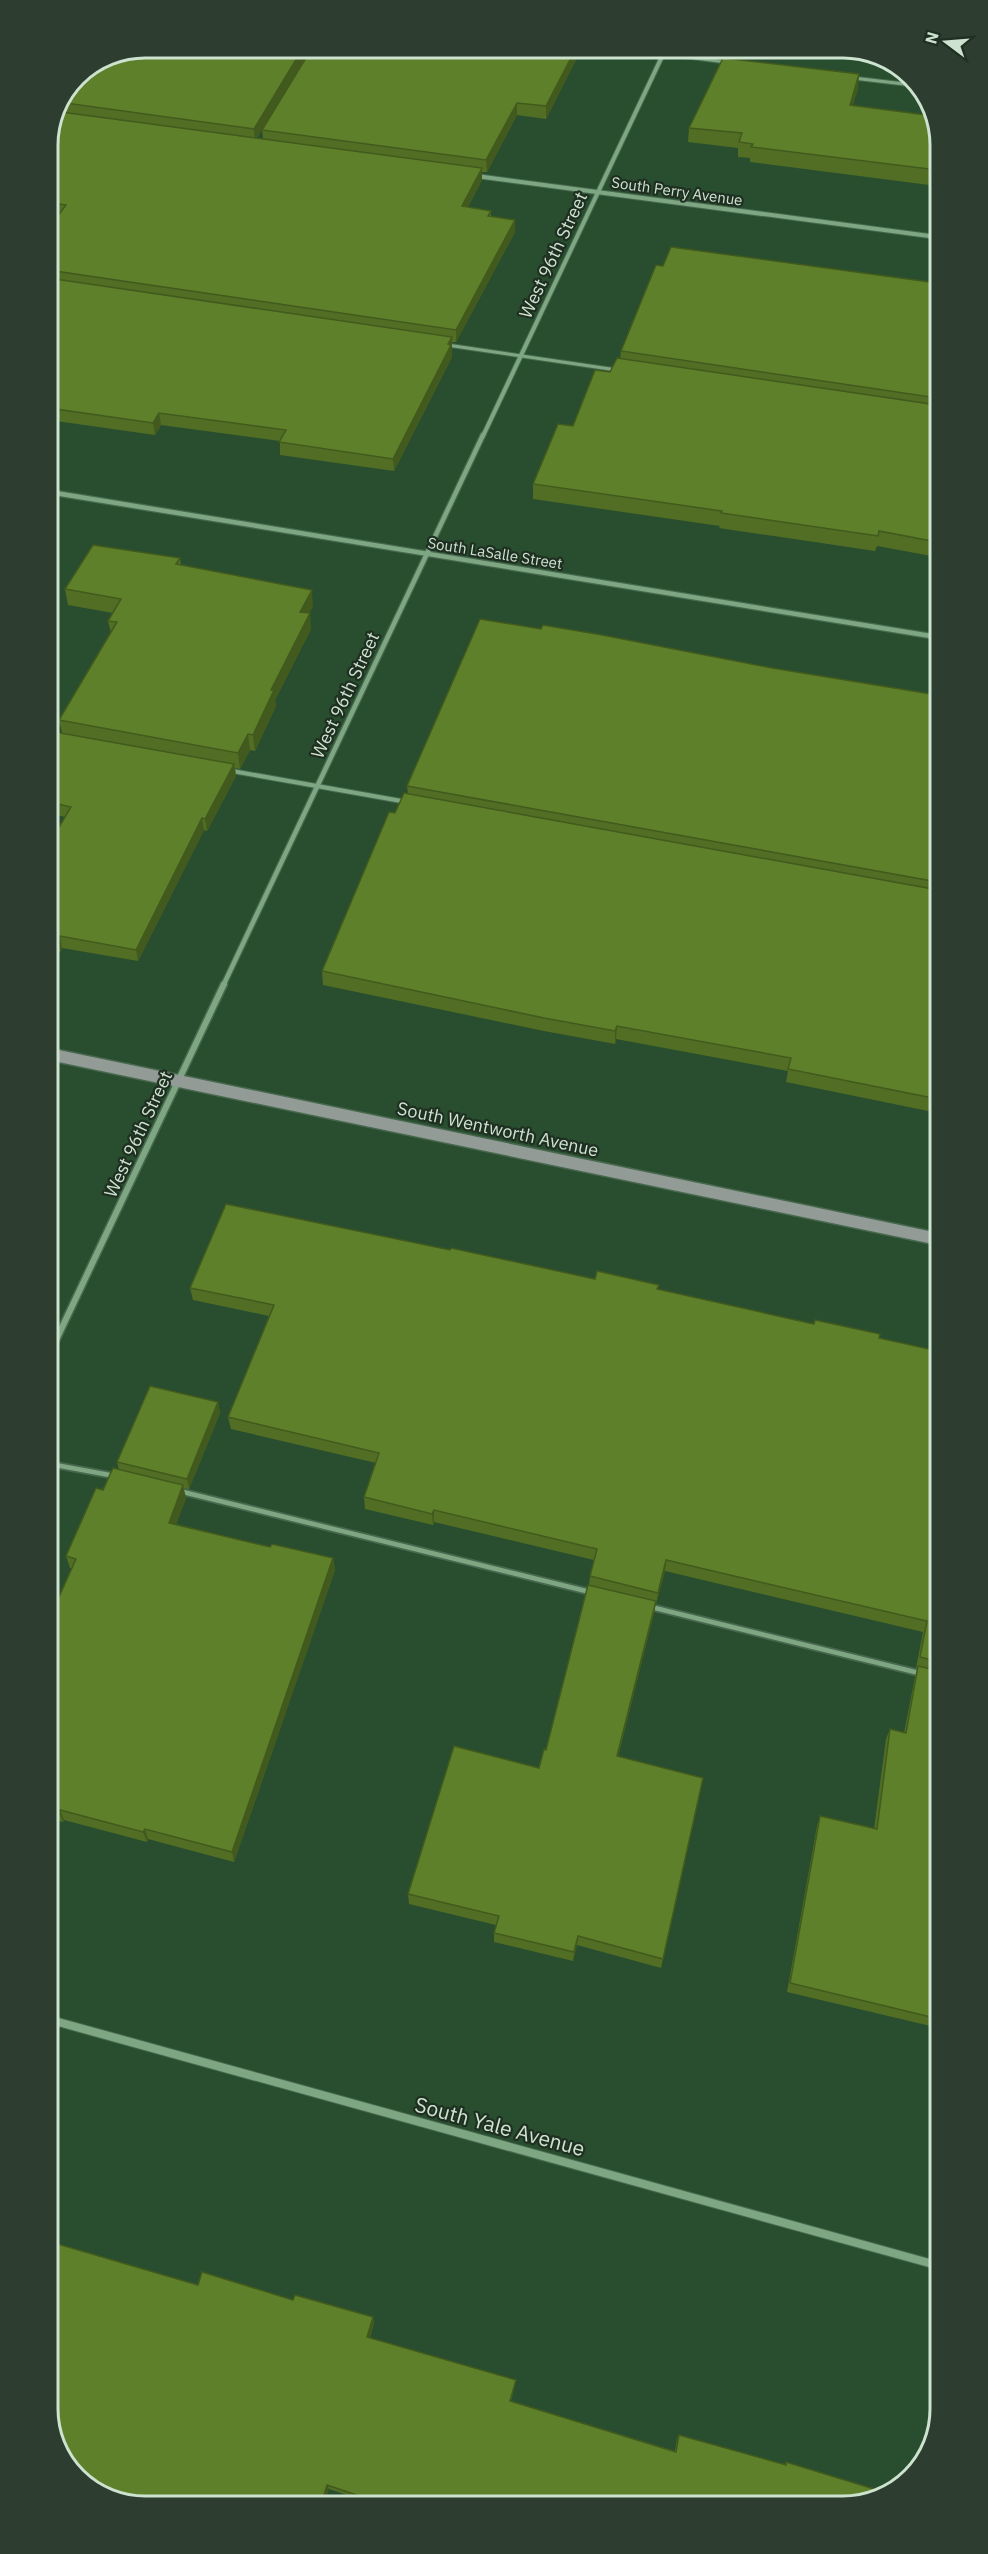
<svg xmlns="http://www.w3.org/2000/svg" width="988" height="2554" viewBox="0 0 988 2554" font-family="'IBM Plex Sans',sans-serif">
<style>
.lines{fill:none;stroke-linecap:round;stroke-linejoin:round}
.lane-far2-casing{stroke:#47684e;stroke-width:5}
.lane-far1-casing{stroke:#47684e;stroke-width:6}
.lane-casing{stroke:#47684e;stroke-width:8}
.street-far3-casing{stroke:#47684e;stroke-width:6}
.street-far2-casing{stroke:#47684e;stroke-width:7}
.street-far1-casing{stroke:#47684e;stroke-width:9}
.street-casing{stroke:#47684e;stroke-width:10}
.secondary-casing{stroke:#47684e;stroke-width:15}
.lane-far2{stroke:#7ea683;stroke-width:3}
.lane-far1{stroke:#7ea683;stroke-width:4}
.lane{stroke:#7ea683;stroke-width:4.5}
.street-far3{stroke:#7ea683;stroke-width:4}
.street-far2{stroke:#7ea683;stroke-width:4.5}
.street-far1{stroke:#7ea683;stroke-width:6}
.street{stroke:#7ea683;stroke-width:8}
.secondary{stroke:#939b96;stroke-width:12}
.wall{fill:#516e24}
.shaded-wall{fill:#425a1d}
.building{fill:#5e802a;stroke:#425a1d;stroke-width:1.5}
.labels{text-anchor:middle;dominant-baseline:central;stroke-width:4.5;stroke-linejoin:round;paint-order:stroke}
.far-street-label{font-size:15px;fill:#cde2cf;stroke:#1f2f21}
.street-label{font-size:18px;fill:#cde2cf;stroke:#1f2f21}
.near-street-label{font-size:21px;fill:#cde2cf;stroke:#1f2f21}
.rim{fill:none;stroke:#cde2cf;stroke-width:3}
</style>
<rect width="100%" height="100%" fill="#284e2f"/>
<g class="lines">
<g class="lane-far2-casing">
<g id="lane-far2">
<path d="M617,48L726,62"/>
<path d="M853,78L913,85"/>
<path d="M447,345L617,370"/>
</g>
</g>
<g class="lane-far1-casing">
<path id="lane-far1" d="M232,771L407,802"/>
</g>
<g class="lane-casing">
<g id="lane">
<path d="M50,1464L115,1476"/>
<path d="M179,1491L590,1592"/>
<path d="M651,1607L919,1673"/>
</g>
</g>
<g class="street-far3-casing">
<g id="street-far3">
<path d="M476,176L937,237"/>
<path d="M483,436L666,48"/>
</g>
</g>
<g class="street-far2-casing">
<g id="street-far2">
<path d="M49,492L937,637"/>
<path d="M223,986L483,435"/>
</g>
</g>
<g class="street-far1-casing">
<path id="street-far1" d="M50,1353L224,984"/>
</g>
<g class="street-casing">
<path id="street" d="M51,2020L940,2266"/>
</g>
<g class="secondary-casing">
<path id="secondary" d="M49,1054L938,1239"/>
</g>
<use href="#lane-far2" class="lane-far2"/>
<use href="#lane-far1" class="lane-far1"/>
<use href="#lane" class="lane"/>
<use href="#street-far3" class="street-far3"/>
<use href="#street-far2" class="street-far2"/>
<use href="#street-far1" class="street-far1"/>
<use href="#street" class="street"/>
<use href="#secondary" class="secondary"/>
</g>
<g class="wall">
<path d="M146,48H312L257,138L263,139L262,130L580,52L546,119L517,115L487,172H482V180L468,207L491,211V216L515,220V232L456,342H452V357L394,471L280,455V441L161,425L155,435L49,420L48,229L58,215L48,214V140L64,112L63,106L67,98L83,78L76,77L77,76Z"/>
<path d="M858,89L852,106L937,120V186L750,162V158L738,157V148L688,142L689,128Z"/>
<path d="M663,266L937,283V557L877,546L875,551L719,528L720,526L533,499V484L610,372L620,359L621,351Z"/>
<path d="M180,558L181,565L313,606L309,613L311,629L275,700L276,706L255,751L250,750L240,769L235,768L236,776L207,831L204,830L138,961L62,948L60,952L49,950V844L65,817L49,813V738L51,739L62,733L59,720L111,633L108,621L113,613L68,605L65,589Z"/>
<path d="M772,668L937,695L938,1113L786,1082L788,1071L616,1039L615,1044L544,1031L323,985L322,971L395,813L408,794L407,786Z"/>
<path d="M450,1250L595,1279L658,1290L938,1351L939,2028L787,1992L817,1826L820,1816L874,1829L886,1739L890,1729L904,1733L915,1677L918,1668H916L923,1632L665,1571L656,1604H655L654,1613L618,1757L703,1778L661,1968L577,1945L573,1961L494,1942V1933L496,1925L409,1904L408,1894L539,1768L546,1750L589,1585L590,1576L594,1560L434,1522L433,1525L365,1509L364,1497L376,1463L231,1429L228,1417L269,1316L193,1300L190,1288Z"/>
<path d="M218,1402L220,1413L189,1489L183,1488L186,1498L176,1524L270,1547L333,1558L335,1570L234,1862L148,1839L147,1842L64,1820L63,1822L51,1819L50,1617L72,1568H70L66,1556L103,1490L119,1470L117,1462Z"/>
<path d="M198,2285L293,2300L373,2317L374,2322L370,2338L516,2380L515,2385L511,2401L675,2451L677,2439L679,2435L784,2465L786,2462L868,2503L376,2505L329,2489Z"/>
</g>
<g class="shaded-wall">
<path d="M303,48H312L255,141L254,129Z"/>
<path d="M576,48H580V52L546,119V106Z"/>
<path d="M859,74L858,89L848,120L850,105Z"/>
<path d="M517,103V115L487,172L486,160Z"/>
<path d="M482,168V180L462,218V206Z"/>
<path d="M515,220V232L456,342V330Z"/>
<path d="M452,337V357L394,471L393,459Z"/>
<path d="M159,413L161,425L155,435L153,423Z"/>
<path d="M312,590L313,606L302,628L300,612Z"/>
<path d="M310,613L311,629L275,700L276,706L255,751L253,735L271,690Z"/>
<path d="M248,734L250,750L240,769L238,753Z"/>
<path d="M234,764L236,776L207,831L205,819Z"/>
<path d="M202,818L204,830L138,961L136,950Z"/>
<path d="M60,936L62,948L60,952L57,940Z"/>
<path d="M617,1026L616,1039L615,1044V1031Z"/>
<path d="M218,1402L220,1413L189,1489L187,1479Z"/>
<path d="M183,1485L186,1498L172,1535L169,1523Z"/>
<path d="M434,1510V1522L433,1525L432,1514Z"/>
<path d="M333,1558L335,1570L234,1862L232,1852Z"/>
<path d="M666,1560L665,1571L656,1604L658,1593Z"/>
<path d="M656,1601L654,1613L615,1767L617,1756Z"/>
<path d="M60,1810L64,1820L63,1822L59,1812Z"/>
<path d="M145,1829L148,1839L147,1842L143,1832Z"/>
<path d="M578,1936L577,1945L573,1961L574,1952Z"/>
<path d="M373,2317L374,2322L369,2342L367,2337Z"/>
<path d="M327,2485L329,2489L324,2505H321Z"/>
</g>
<g class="building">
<path d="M146,48H303L254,129L65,103L67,98L87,72Z"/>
<path d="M312,48H576L546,106L517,103L486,160L262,130Z"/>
<path d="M723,58L859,74L850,105L934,116L937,120V170L751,147L753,144L739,142L742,133L689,128Z"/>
<path d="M61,112L482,168L462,206L491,211L488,216L515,220L456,330L48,270V229L66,205L48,202V140Z"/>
<path d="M671,247L937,283V398L621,351L656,265L663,266Z"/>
<path d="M48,278L452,337L448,344L451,345L393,459L279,442L286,430L159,413L153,423L49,408Z"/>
<path d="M617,358L937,405V542L879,531L878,536L721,513L722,511L533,484L558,424L573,426L595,370L610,372Z"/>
<path d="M93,545L180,558L176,564L312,590L300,612L310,613L271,690H274L253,735L248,734L238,753L59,720L117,622L108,621L121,599L65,589Z"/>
<path d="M480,619L541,629L543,625L602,635L772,668L937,695L938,882L407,786Z"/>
<path d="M55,732L234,764L205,819L202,818L136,950L60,936L57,940L49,938V844L71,807L49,802V738L51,739Z"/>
<path d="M404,793L938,890V1099L788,1069L791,1058L617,1026L615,1031L544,1018L322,971L389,812L395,813Z"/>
<path d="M226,1204L450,1250L451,1248L595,1279L597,1271L659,1285L657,1289L814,1324L815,1320L880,1334L879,1338L938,1351L939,1662L920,1657L927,1621L666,1560L658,1593L590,1576L597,1549L434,1510L432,1514L364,1497L379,1453L228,1417L274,1305L190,1288Z"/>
<path d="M150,1386L218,1402L187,1479L117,1462Z"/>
<path d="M113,1468L183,1485L169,1523L270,1547L272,1544L333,1558L232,1852L145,1829L143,1832L60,1810L59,1812L51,1810L50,1617L76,1559L66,1556L96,1488L103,1490Z"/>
<path d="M588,1585L656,1601L617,1756L703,1778L663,1959L578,1936L574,1952L494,1933L499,1916L408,1894L454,1746L539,1768L544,1749L546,1750Z"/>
<path d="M918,1666L939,1671V2019L790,1983L820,1816L877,1829L890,1729L906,1733Z"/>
<path d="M51,2242L198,2285L202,2272L293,2300L295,2295L373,2317L367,2337L516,2380L510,2401L676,2452L679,2435L786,2465V2462L884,2492L868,2503L386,2505L327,2485L321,2505L139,2506L82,2482L51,2434Z"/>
</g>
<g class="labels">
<g class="far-street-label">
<text transform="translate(677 191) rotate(8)">South Perry Avenue</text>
<text transform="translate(495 553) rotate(9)">South LaSalle Street</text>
</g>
<g class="street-label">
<text transform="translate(553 255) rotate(-65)">West 96th Street</text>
<text transform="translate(345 695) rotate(-65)">West 96th Street</text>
<text transform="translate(498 1129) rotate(12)">South Wentworth Avenue</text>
<text transform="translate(138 1134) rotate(-65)">West 96th Street</text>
</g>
<g class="near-street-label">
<text transform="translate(500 2126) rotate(15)">South Yale Avenue</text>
</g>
</g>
<path d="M0 0H988V2554H0ZM145 58H843A87 87 0 0 1 930 145V2409A87 87 0 0 1 843 2496H145A87 87 0 0 1 58 2409V145A87 87 0 0 1 145 58Z" fill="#2d3d2f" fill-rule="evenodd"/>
<path class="rim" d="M145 58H843A87 87 0 0 1 930 145V2409A87 87 0 0 1 843 2496H145A87 87 0 0 1 58 2409V145A87 87 0 0 1 145 58Z"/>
<g transform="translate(946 42) rotate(286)" stroke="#1f2f21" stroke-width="4.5" paint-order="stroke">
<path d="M0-4.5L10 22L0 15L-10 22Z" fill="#cde2cf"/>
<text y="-9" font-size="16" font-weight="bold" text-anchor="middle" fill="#cde2cf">N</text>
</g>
</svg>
